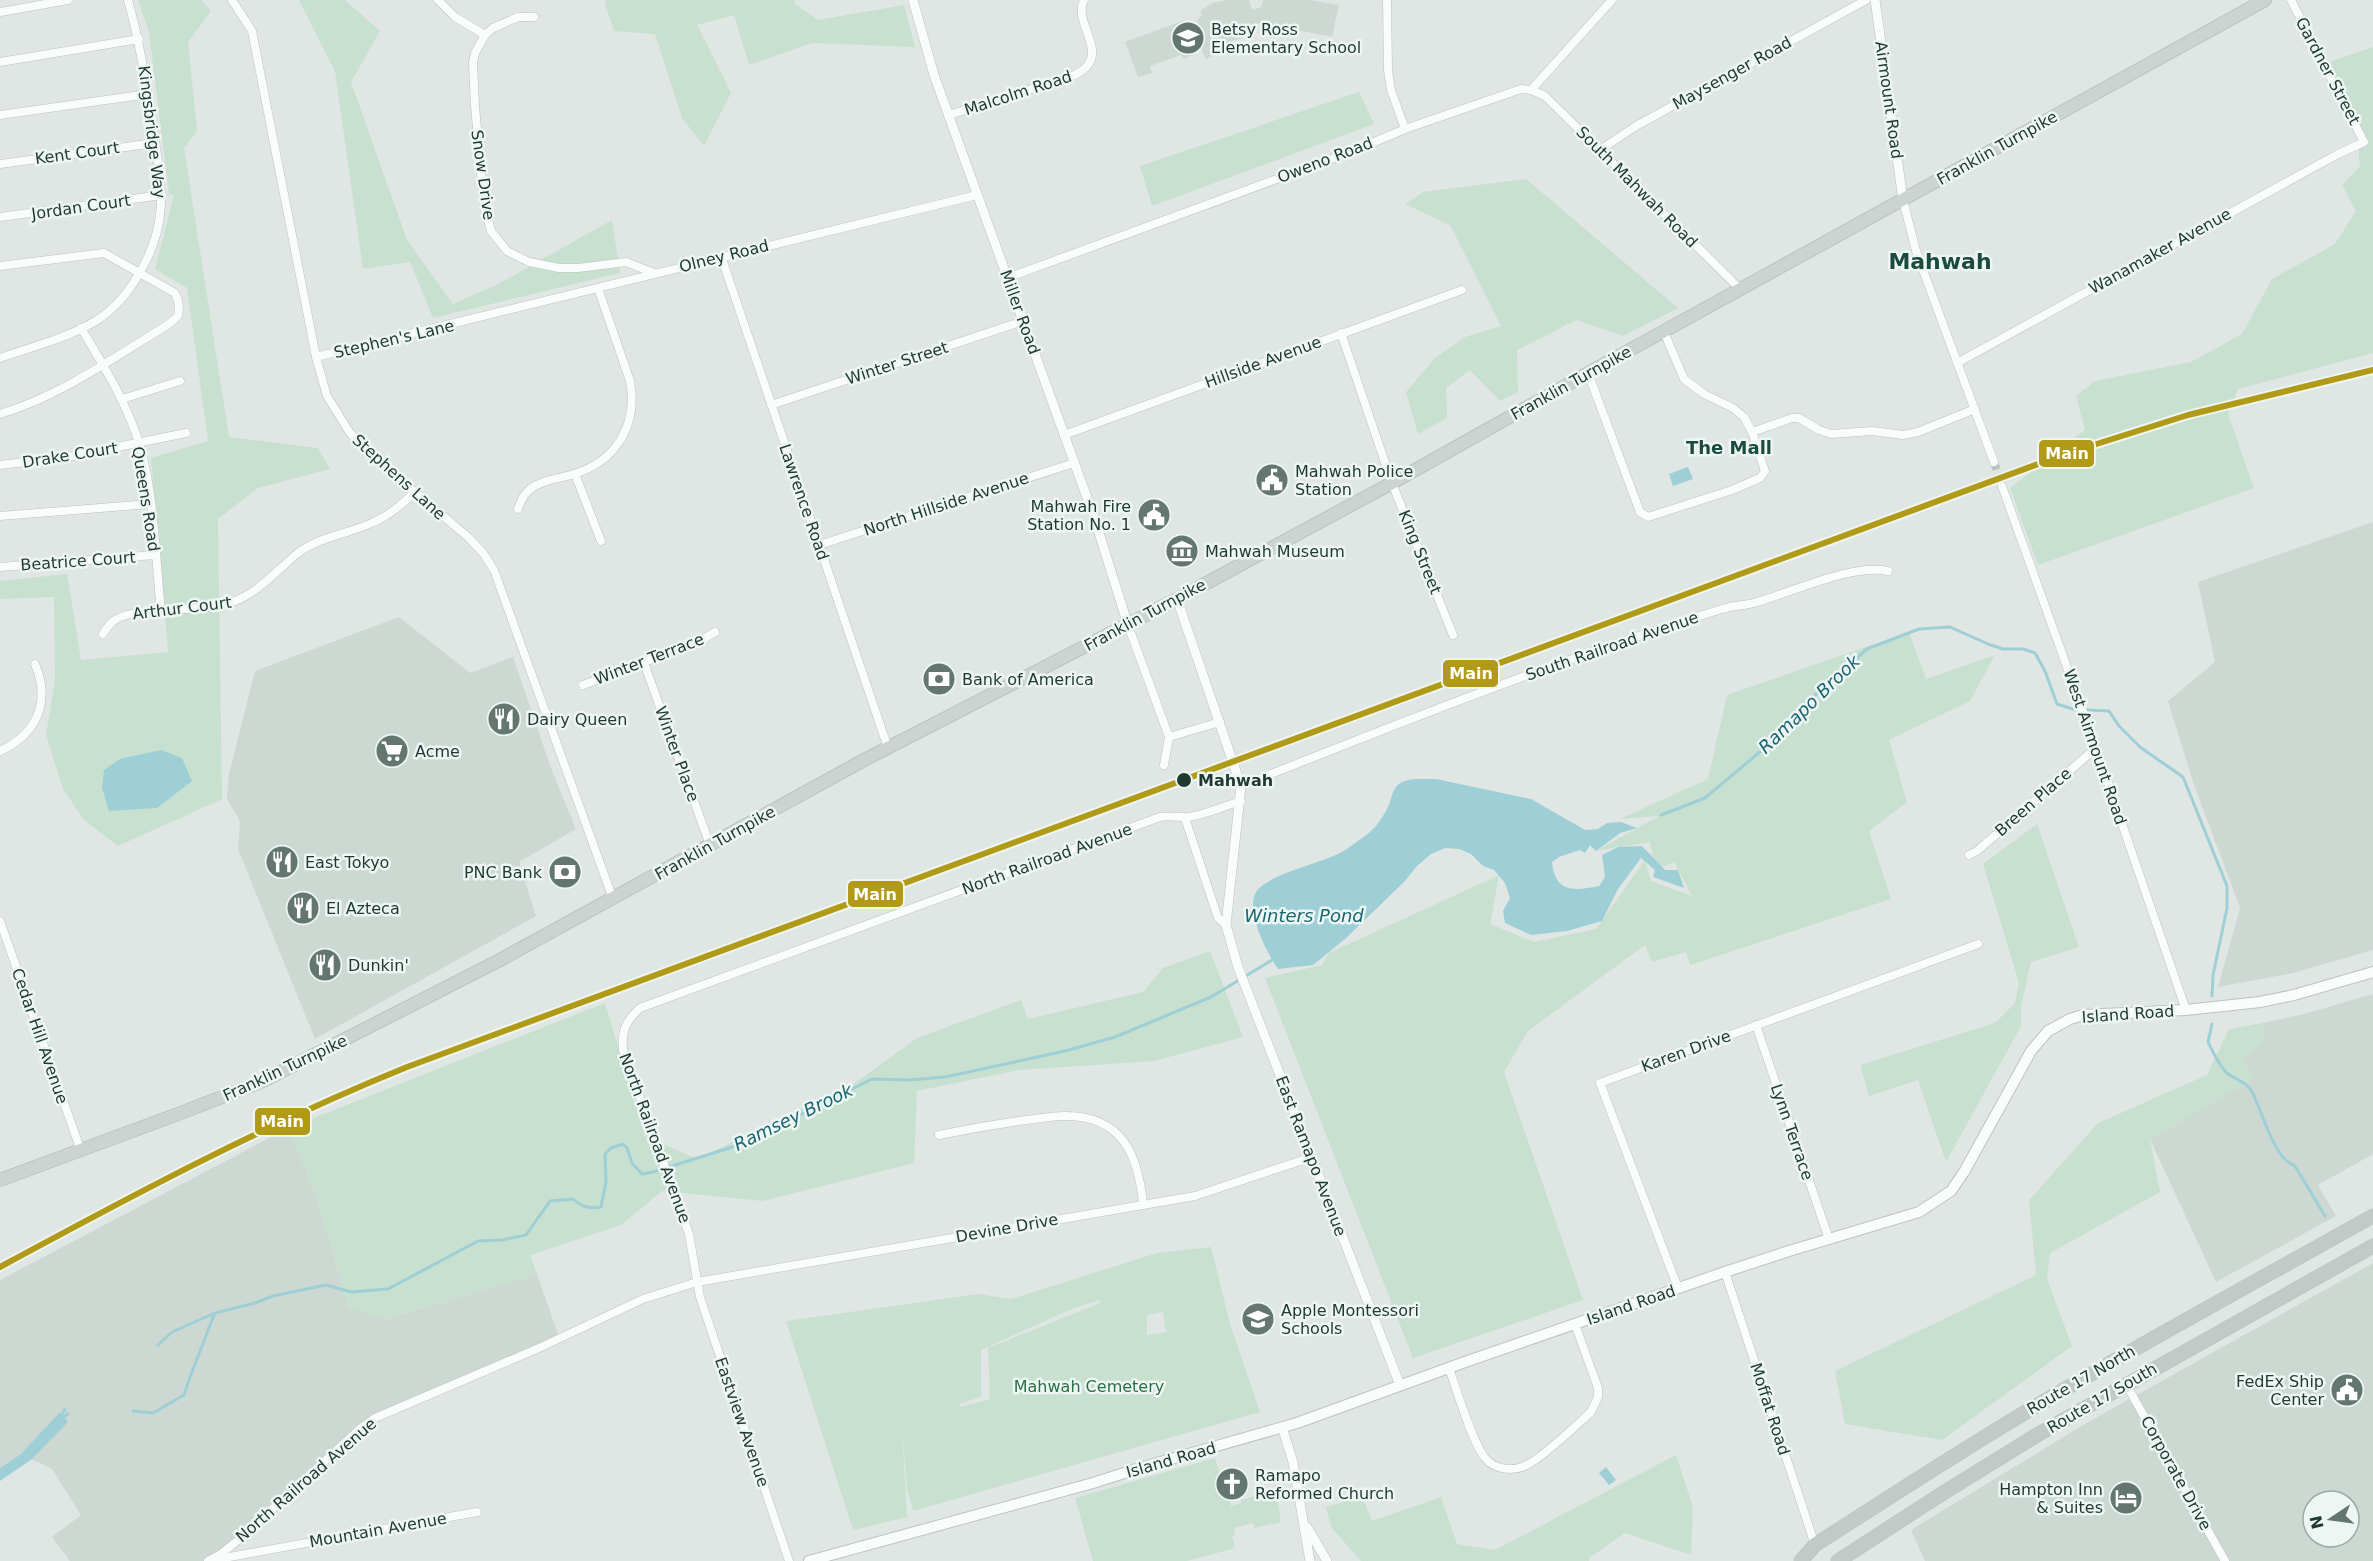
<svg xmlns="http://www.w3.org/2000/svg" width="2373" height="1561" viewBox="0 0 2373 1561" font-family="'DejaVu Sans',sans-serif">
<style>
.built{fill:#cdd8d3;fill-rule:evenodd}
.green{fill:#c8e0cf;fill-rule:evenodd}
.water{fill:#9fcfd6}
.lines{fill:none;stroke-linecap:round;stroke-linejoin:round}
.stream{stroke:#9fcfd6;stroke-width:3}
.minor-tunnel{stroke:#b9c3c0;stroke-width:8;stroke-dasharray:8 4;stroke-linecap:butt}
.minor-casing{stroke:#bdc3c0;stroke-width:9}
.tertiary-casing{stroke:#bdc3c0;stroke-width:10}
.secondary-casing{stroke:#bcc4c1;stroke-width:12}
.primary-casing{stroke:#bac3c0;stroke-width:14}
.trunk-casing{stroke:#bac3c0;stroke-width:15}
.minor{stroke:#fafbfb;stroke-width:8}
.tertiary{stroke:#fafbfb;stroke-width:9}
.secondary{stroke:#fafbfb;stroke-width:10}
.primary{stroke:#cbd4d1;stroke-width:12}
.trunk{stroke:#c2cac8;stroke-width:14}
.rail-1-casing{stroke:#edf6f2;stroke-width:10}
.rail-1{stroke:#b09a17;stroke-width:6}
.stop-dot{fill:#1f3932;stroke:#edf6f2;stroke-width:2}
.labels{text-anchor:middle;dominant-baseline:central;stroke-width:5;stroke-linejoin:round;paint-order:stroke}
.poi-label{font-size:16px;fill:#1f3932;stroke:#edf6f2;text-anchor:start}
.street-label{font-size:16px;fill:#1f3932;stroke:#edf6f2}
.stop-label{font-size:16px;font-weight:bold;fill:#1f3932;stroke:#edf6f2;text-anchor:start}
.park-label{font-size:16px;fill:#297044;stroke:#edf6f2}
.neighbourhood-label{font-size:18px;font-weight:bold;fill:#1b4a3f;stroke:#edf6f2}
.water-label{font-size:18px;font-style:italic;fill:#196574;stroke:#edf6f2}
.district-label{font-size:22px;font-weight:bold;fill:#1b4a3f;stroke:#edf6f2}
.line-badge{stroke:#edf6f2;stroke-width:2}
.badge-label{font-size:16px;text-anchor:middle;font-weight:bold;fill:#fff}
</style>
<rect width="100%" height="100%" fill="#e0e6e3"/>
<g class="built">
<path d="M1227,0H1249L1252,10L1261,7L1263,0H1309L1339,5L1332,37L1261,23L1253,25L1255,33L1215,47L1217,54L1206,59L1197,40L1191,43L1195,54L1184,59L1181,55L1150,66L1152,73L1138,77L1125,42L1182,21L1188,34L1201,29L1197,20L1202,16L1200,11L1212,3Z"/>
<path d="M2373,522V950L2293,973L2218,987L2240,908L2193,782L2168,701L2215,662L2198,582Z"/>
<path d="M399,617L470,673L513,657L552,771L576,829L519,862L536,916L315,1039L238,849L240,821L227,799L229,774L255,671Z"/>
<path d="M2373,994V1154L2318,1185L2336,1216L2216,1282L2150,1139L2253,1079L2242,1061L2265,1037L2262,1023L2304,1014Z"/>
<path d="M288,1128L315,1193L349,1307L386,1319L537,1274L560,1340L379,1420L234,1545L207,1561H70L52,1537L81,1515L52,1469L21,1454L0,1468V1280Z"/>
<path d="M2373,1263V1561H1925L1911,1530L2083,1425ZM2313,1501H2349V1537H2313Z"/>
</g>
<g class="green">
<path d="M138,0H201L211,11L188,42L197,131L184,148L229,437L318,448L330,469L258,488L218,519L222,799L118,846L84,820L63,789L46,735L55,679L54,597L0,599V581L67,574L81,660L168,652L151,458L208,441L187,288L155,269L174,195L169,194L149,32Z"/>
<path d="M299,0H345L380,31L351,82L407,240L453,304L498,284L612,220L620,273L433,318L410,262L363,269L335,71Z"/>
<path d="M606,0H794L795,4L818,20L904,5L915,47L812,43L749,65L734,15L697,25L731,93L704,146L682,118L655,34L614,31L605,3Z"/>
<path d="M2373,47V353L2238,389L2228,414L2254,488L2038,565L2010,488L2085,430L2076,396L2095,381L2191,362L2242,334L2272,279L2335,244L2356,211L2342,185L2360,166L2357,133L2323,64Z"/>
<path d="M1359,92L1374,124L1152,206L1140,166Z"/>
<path d="M1526,179L1678,308L1623,336L1576,320L1517,350L1518,392L1500,401L1470,370L1446,388L1447,418L1418,434L1406,392L1435,358L1465,337L1501,326L1450,225L1405,204L1423,192Z"/>
<path d="M1909,632L1926,679L1995,655L1970,701L1889,740L1907,802L1869,831L1891,899L1690,965L1686,952L1652,962L1645,945L1528,1031L1504,1072L1583,1300L1413,1358L1265,978L1322,965L1329,953L1499,875L1490,924L1534,942L1596,929L1645,860L1651,881L1692,896L1674,862L1655,870L1650,842L1596,851L1659,816L1620,819L1708,779L1727,695Z"/>
<path d="M2037,824L2079,947L2031,962L2021,1006V1026L1946,1162L1918,1080L1869,1096L1860,1065L1995,1023L2015,1003L2019,983L1983,864Z"/>
<path d="M1210,951L1243,1037L1154,1061L1019,1070L917,1091L914,1163L763,1201L662,1191L621,1225L530,1255L537,1274L385,1319L349,1307L315,1193L288,1128L605,1003L645,1136L697,1159L855,1083L917,1038L1021,1000L1028,1019L1143,992L1163,968Z"/>
<path d="M2262,1023L2265,1037L2242,1061L2254,1079L2150,1139L2160,1192L2050,1253L2047,1279L2072,1346L1942,1440L1845,1424L1835,1371L2036,1275L2029,1200L2098,1123L2207,1075L2229,1029Z"/>
<path d="M1211,1247L1230,1324L1260,1412L913,1511L907,1488L902,1429L907,1517L853,1530L786,1321L978,1294L1011,1299L1157,1253ZM1099,1300L1100,1303L988,1348L990,1399L961,1407L959,1404L981,1397V1350L1069,1310ZM1163,1312L1166,1332L1147,1335V1315Z"/>
<path d="M1676,1455L1693,1507L1691,1555L1625,1533L1589,1558V1561H1361L1331,1527L1326,1507L1362,1497L1372,1521L1441,1497L1457,1544L1495,1550Z"/>
<path d="M1215,1458L1231,1506L1241,1503V1500L1276,1490L1281,1522L1254,1528L1253,1523L1234,1528L1235,1535L1232,1536L1235,1548L1187,1561H1093L1075,1498Z"/>
</g>
<g class="water">
<path d="M1688,467L1693,479L1673,486L1669,474Z"/>
<path d="M161,750L182,758L192,781L157,808L109,811L102,788L104,770L120,759Z"/>
<path d="M1414,779H1436L1531,799L1585,830L1598,829L1607,823L1621,822L1637,828L1620,833L1596,851L1590,845L1585,853L1580,850L1559,857L1552,862C1555,893 1574,891 1599,886L1605,877L1602,855L1618,847L1642,846L1665,870H1678L1684,888L1653,877L1655,870L1641,858L1618,889L1602,921L1567,931L1531,935L1505,923L1503,911L1510,898L1505,883L1494,870L1483,866L1471,854L1459,849L1445,848L1431,854L1417,866L1405,881L1345,939L1313,965L1278,969C1267,953 1245,911 1256,892C1268,873 1326,863 1347,849C1356,842 1368,835 1376,826C1380,821 1385,813 1388,807C1391,801 1392,790 1397,786C1401,781 1408,780 1414,779Z"/>
<path d="M60,1412L68,1422L32,1459L0,1481V1468L21,1454Z"/>
<path d="M1606,1467L1616,1480L1609,1485L1599,1473Z"/>
</g>
<g class="lines">
<g class="stream">
<path d="M2088,710L2109,711L2119,726L2140,747L2183,777L2227,886V908L2213,975L2212,996"/>
<path d="M1661,815L1705,798L1762,750L1822,688L1867,649L1919,629L1950,627L1988,644L2003,649H2023L2035,653L2045,671L2057,704L2076,710"/>
<path d="M2212,1024L2208,1042C2213,1052 2219,1066 2228,1074C2235,1079 2246,1082 2251,1090C2262,1109 2273,1159 2295,1166L2325,1216"/>
<path d="M158,1345L172,1332L215,1313L255,1303L273,1296L326,1285L351,1292L388,1289L478,1241L502,1240L526,1235L550,1201L573,1199C582,1207 589,1209 601,1207L606,1182L605,1154L611,1148L623,1144L627,1148L632,1163L642,1174L653,1172L742,1144L872,1079L909,1080L945,1077L1065,1051L1115,1037L1211,997L1272,960"/>
<path d="M133,1411L153,1413L184,1395L190,1377L214,1315"/>
<path d="M62,1415L65,1409"/>
<path d="M64,1417L68,1414"/>
</g>
<path class="minor-tunnel" d="M1994,462L2002,486"/>
<g class="minor-casing">
<g id="minor">
<path d="M232,0L252,31L316,357L327,396L350,433L368,452L469,538L483,553L494,570L613,899"/>
<path d="M438,0L455,17L485,35"/>
<path d="M1387,0L1388,71L1391,90L1405,129"/>
<path d="M0,12L68,0"/>
<path d="M534,17H518L493,28L485,35L475,53L473,63L475,106L484,206L491,231L507,251L529,262L559,268H578L626,262L654,273"/>
<path d="M0,62L139,39"/>
<path d="M1531,90L1612,0"/>
<path d="M0,115L148,94"/>
<path d="M949,115L1070,77C1118,58 1071,25 1084,0"/>
<path d="M1600,150L1636,126L1866,0"/>
<path d="M0,164L155,143"/>
<path d="M1903,200L1916,251L1994,462"/>
<path d="M0,217L162,195"/>
<path d="M721,256L888,748"/>
<path d="M0,266L104,253L175,293C179,301 180,307 178,316L169,324C115,357 60,396 0,414"/>
<path d="M1007,278L1348,153L1405,129L1521,89L1531,90L1545,96L1740,289"/>
<path d="M81,328C103,365 126,401 139,443C155,496 155,556 161,611"/>
<path d="M1664,332L1684,379L1704,394L1733,408L1744,417L1752,432L1792,418H1799L1819,430L1831,434L1872,431L1903,435L1918,432L1975,409"/>
<path d="M1341,333L1392,483L1453,635"/>
<path d="M316,357L977,195"/>
<path d="M0,358C31,347 65,339 94,322C114,310 129,292 140,272C172,218 160,180 152,121C146,80 139,40 128,0"/>
<path d="M1957,363L2338,154L2364,142L2291,0"/>
<path d="M1588,373L1640,512L1648,517L1732,490L1760,478L1765,471L1752,432"/>
<path d="M122,399L180,381"/>
<path d="M771,405L1023,321"/>
<path d="M1064,435L1462,290"/>
<path d="M0,465L73,456L186,433"/>
<path d="M575,474L601,541"/>
<path d="M2002,486L2096,748L2186,1010"/>
<path d="M518,509C520,503 523,496 527,492C538,480 559,479 574,474C617,461 638,424 630,381L598,288"/>
<path d="M0,516L150,504"/>
<path d="M819,545L1074,463"/>
<path d="M0,567L155,555"/>
<path d="M1128,625L1169,737L1164,765"/>
<path d="M103,634C106,629 110,623 115,620C134,607 193,611 219,606C254,599 272,574 298,553C321,536 349,534 374,522C390,515 402,504 415,492"/>
<path d="M644,663L710,845"/>
<path d="M583,685L700,641L715,632"/>
<path d="M1169,737L1220,722"/>
<path d="M0,751C37,734 51,702 35,664"/>
<path d="M1241,786C1399,723 1558,660 1722,609C1733,605 1746,606 1757,602C1793,592 1853,563 1888,571"/>
<path d="M1185,818L1218,918L1226,925"/>
<path d="M1969,855L1977,851L2096,748"/>
<path d="M0,921L81,1151"/>
<path d="M1756,1025L1829,1239"/>
<path d="M939,1135C968,1129 997,1124 1026,1120C1040,1119 1054,1115 1068,1116C1123,1117 1138,1156 1143,1203"/>
<path d="M1725,1272L1815,1545"/>
<path d="M1678,1288L1600,1083L1978,944"/>
<path d="M1449,1368C1456,1388 1473,1444 1485,1458C1495,1470 1513,1472 1527,1465C1547,1454 1573,1428 1591,1412L1598,1397V1388L1575,1324"/>
<path d="M2126,1384L2225,1561"/>
<path d="M213,1560L477,1512"/>
<path d="M208,1561L221,1554L242,1537L361,1428L375,1418L539,1348L643,1299L697,1282L1195,1196L1312,1157"/>
<path d="M789,1561L700,1297L689,1234L623,1050C621,1032 626,1020 640,1008L1160,817C1170,815 1180,818 1189,817C1207,814 1224,806 1241,801"/>
</g>
</g>
<g class="tertiary-casing">
<g id="tertiary">
<path d="M913,0L934,75L1094,517L1128,625"/>
<path d="M1875,0L1903,200"/>
<path d="M1177,599L1241,786L1226,925L1238,967L1400,1385"/>
<path d="M1282,1427L1293,1462L1310,1561"/>
<path d="M1307,1527L1327,1561"/>
</g>
</g>
<g class="secondary-casing">
<path id="secondary" d="M809,1561L1093,1483L1143,1467L1297,1423L1465,1362L1725,1272L1789,1251L1919,1212L1951,1191L1964,1172L2031,1051L2048,1031L2070,1019L2083,1015L2186,1010L2260,1002L2294,995L2373,972"/>
</g>
<g class="primary-casing">
<path id="primary" d="M0,1180L178,1114L263,1081L500,960L864,760L1177,599L1392,483L1588,373L2265,0"/>
</g>
<g class="trunk-casing">
<g id="trunk">
<path d="M1801,1561L1815,1545C1885,1500 1954,1455 2026,1412C2140,1344 2257,1281 2373,1216"/>
<path d="M1838,1561L1940,1495L2037,1435L2373,1246"/>
</g>
</g>
<use href="#minor" class="minor"/>
<use href="#tertiary" class="tertiary"/>
<use href="#secondary" class="secondary"/>
<use href="#primary" class="primary"/>
<use href="#trunk" class="trunk"/>
<g class="rail-1-casing">
<path id="rail-1" d="M0,1267C133,1195 266,1124 407,1067L2065,454L2188,415L2373,370"/>
</g>
<use href="#rail-1" class="rail-1"/>
</g>
<defs>
<g id="school-disc" transform="scale(1.725)"><circle r="9.5" fill="#637670" stroke="#edf6f2"/><path d="M0-5L7-2L0 1L-7-2ZM-4 1L0 2.5L4 1V4Q0 6-4 4Z" fill="#fff"/></g>
<g id="civic-disc" transform="scale(1.725)"><circle r="9.5" fill="#637670" stroke="#edf6f2"/><path d="M-.6-6.5H3V-4.5H.6V-3L4-1V1h2V6H-6V1h2V-1L-.6-3ZM-1.2 2.5V6h2.4V2.5Z" fill="#fff"/></g>
<g id="museum-disc" transform="scale(1.725)"><circle r="9.5" fill="#637670" stroke="#edf6f2"/><path d="M0-6L6-3V-2H-6V-3ZM-5-1h2V3h-2ZM-1-1h2V3h-2ZM3-1h2V3H3ZM-6 4H6V6H-6Z" fill="#fff"/></g>
<g id="bank-disc" transform="scale(1.725)"><circle r="9.5" fill="#637670" stroke="#edf6f2"/><path d="M-6-4H6V4H-6ZM0-2.3a2.3 2.3 0 1 0 0 4.6a2.3 2.3 0 1 0 0-4.6Z" fill="#fff"/></g>
<g id="restaurant-disc" transform="scale(1.725)"><circle r="9.5" fill="#637670" stroke="#edf6f2"/><path d="M-5-6h1v4h1v-4h1v4h1v-4h1v5L-1.5 .5V6h-2V.5L-5-1ZM5-6V6H3V1.5H1.5Q1.5-4 5-6Z" fill="#fff"/></g>
<g id="supermarket-disc" transform="scale(1.725)"><circle r="9.5" fill="#637670" stroke="#edf6f2"/><path d="M-6-5.5h2.5l.6 2H6L4.5 2H-2.5L-4.4-4H-6ZM-1.5 3.2a1.3 1.3 0 1 0 .1 0ZM3 3.2a1.3 1.3 0 1 0 .1 0Z" fill="#fff"/></g>
<g id="church-disc" transform="scale(1.725)"><circle r="9.5" fill="#637670" stroke="#edf6f2"/><path d="M-1.2-6h2.4v3.5h3.3v2.4h-3.3V6h-2.4V-.1h-3.3v-2.4h3.3Z" fill="#fff"/></g>
<g id="hotel-disc" transform="scale(1.725)"><circle r="9.5" fill="#637670" stroke="#edf6f2"/><path d="M-6-4.5h1.5V1H6V5H4.5V3h-9V5H-6ZM-4 0a1.8 1.8 0 1 1 3.6 0ZM.5 0V-2.5h3Q6-2.5 6 0Z" fill="#fff"/></g>
</defs>
<g fill-rule="evenodd">
<use href="#school-disc" x="1188" y="38"/>
<use href="#civic-disc" x="1272" y="480"/>
<use href="#civic-disc" x="1154" y="515"/>
<use href="#museum-disc" x="1182" y="551"/>
<use href="#bank-disc" x="939" y="679"/>
<use href="#restaurant-disc" x="504" y="719"/>
<use href="#supermarket-disc" x="392" y="751"/>
<use href="#restaurant-disc" x="282" y="862"/>
<use href="#bank-disc" x="565" y="872"/>
<use href="#restaurant-disc" x="303" y="908"/>
<use href="#restaurant-disc" x="325" y="965"/>
<use href="#school-disc" x="1258" y="1319"/>
<use href="#civic-disc" x="2347" y="1390"/>
<use href="#church-disc" x="1232" y="1484"/>
<use href="#hotel-disc" x="2126" y="1498"/>
</g>
<circle class="stop-dot" cx="1184" cy="780" r="8"/>
<g class="labels">
<g class="poi-label">
<text x="1211" y="29">Betsy Ross<tspan x="1211" dy="18">Elementary School</tspan></text>
<text x="1295" y="471">Mahwah Police<tspan x="1295" dy="18">Station</tspan></text>
<text x="1131" y="506" text-anchor="end">Mahwah Fire<tspan x="1131" dy="18">Station No. 1</tspan></text>
<text x="1205" y="551">Mahwah Museum</text>
<text x="962" y="679">Bank of America</text>
<text x="527" y="719">Dairy Queen</text>
<text x="415" y="751">Acme</text>
<text x="305" y="862">East Tokyo</text>
<text x="542" y="872" text-anchor="end">PNC Bank</text>
<text x="326" y="908">El Azteca</text>
<text x="348" y="965">Dunkin'</text>
<text x="1281" y="1310">Apple Montessori<tspan x="1281" dy="18">Schools</tspan></text>
<text x="2324" y="1381" text-anchor="end">FedEx Ship<tspan x="2324" dy="18">Center</tspan></text>
<text x="1255" y="1475">Ramapo<tspan x="1255" dy="18">Reformed Church</tspan></text>
<text x="2103" y="1489" text-anchor="end">Hampton Inn<tspan x="2103" dy="18">&amp; Suites</tspan></text>
</g>
<g class="street-label">
<text transform="translate(2328 71) rotate(62)">Gardner Street</text>
<text transform="translate(1732 73) rotate(-29)">Maysenger Road</text>
<text transform="translate(1018 93) rotate(-18)">Malcolm Road</text>
<text transform="translate(1889 100) rotate(82)">Airmount Road</text>
<text transform="translate(152 132) rotate(83)">Kingsbridge Way</text>
<text transform="translate(1997 148) rotate(-29)">Franklin Turnpike</text>
<text transform="translate(77 153) rotate(-8)">Kent Court</text>
<text transform="translate(1325 160) rotate(-21)">Oweno Road</text>
<text transform="translate(483 175) rotate(82)">Snow Drive</text>
<text transform="translate(1637 187) rotate(45)">South Mahwah Road</text>
<text transform="translate(81 207) rotate(-8)">Jordan Court</text>
<text transform="translate(2160 251) rotate(-29)">Wanamaker Avenue</text>
<text transform="translate(724 256) rotate(-14)">Olney Road</text>
<text transform="translate(1020 312) rotate(70)">Miller Road</text>
<text transform="translate(394 339) rotate(-13)">Stephen's Lane</text>
<text transform="translate(1263 362) rotate(-20)">Hillside Avenue</text>
<text transform="translate(897 363) rotate(-18)">Winter Street</text>
<text transform="translate(1571 383) rotate(-29)">Franklin Turnpike</text>
<text transform="translate(70 455) rotate(-9)">Drake Court</text>
<text transform="translate(399 477) rotate(42)">Stephens Lane</text>
<text transform="translate(146 499) rotate(81)">Queens Road</text>
<text transform="translate(804 502) rotate(71)">Lawrence Road</text>
<text transform="translate(946 504) rotate(-18)">North Hillside Avenue</text>
<text transform="translate(1420 552) rotate(68)">King Street</text>
<text transform="translate(78 561) rotate(-4)">Beatrice Court</text>
<text transform="translate(182 608) rotate(-7)">Arthur Court</text>
<text transform="translate(1145 615) rotate(-28)">Franklin Turnpike</text>
<text transform="translate(1612 646) rotate(-19)">South Railroad Avenue</text>
<text transform="translate(649 659) rotate(-21)">Winter Terrace</text>
<text transform="translate(2095 747) rotate(71)">West Airmount Road</text>
<text transform="translate(677 754) rotate(70)">Winter Place</text>
<text transform="translate(2033 802) rotate(-41)">Breen Place</text>
<text transform="translate(715 843) rotate(-29)">Franklin Turnpike</text>
<text transform="translate(1047 859) rotate(-20)">North Railroad Avenue</text>
<text transform="translate(2128 1014) rotate(-4)">Island Road</text>
<text transform="translate(40 1036) rotate(71)">Cedar Hill Avenue</text>
<text transform="translate(1686 1051) rotate(-20)">Karen Drive</text>
<text transform="translate(285 1068) rotate(-25)">Franklin Turnpike</text>
<text transform="translate(1792 1132) rotate(71)">Lynn Terrace</text>
<text transform="translate(655 1138) rotate(70)">North Railroad Avenue</text>
<text transform="translate(1311 1156) rotate(69)">East Ramapo Avenue</text>
<text transform="translate(1007 1228) rotate(-10)">Devine Drive</text>
<text transform="translate(1631 1305) rotate(-19)">Island Road</text>
<text transform="translate(2081 1380) rotate(-30)">Route 17 North</text>
<text transform="translate(2102 1398) rotate(-30)">Route 17 South</text>
<text transform="translate(1770 1409) rotate(72)">Moffat Road</text>
<text transform="translate(742 1422) rotate(71)">Eastview Avenue</text>
<text transform="translate(1171 1460) rotate(-16)">Island Road</text>
<text transform="translate(2176 1473) rotate(61)">Corporate Drive</text>
<text transform="translate(306 1480) rotate(-41)">North Railroad Avenue</text>
<text transform="translate(378 1530) rotate(-10)">Mountain Avenue</text>
</g>
<g class="stop-label">
<text x="1198" y="780">Mahwah</text>
</g>
<g class="park-label">
<text x="1089" y="1386">Mahwah Cemetery</text>
</g>
<g class="neighbourhood-label">
<text x="1729" y="447">The Mall</text>
</g>
<g class="water-label">
<text transform="translate(1809 704) rotate(-44)">Ramapo Brook</text>
<text x="1304" y="915">Winters Pond</text>
<text transform="translate(793 1117) rotate(-26)">Ramsey Brook</text>
</g>
<g class="district-label">
<text x="1940" y="261">Mahwah</text>
</g>
</g>
<g class="line-badge">
<rect x="2038" y="439" width="57" height="29" rx="6" fill="#b09a17"/>
<rect x="1442" y="659" width="57" height="29" rx="6" fill="#b09a17"/>
<rect x="847" y="880" width="57" height="28" rx="6" fill="#b09a17"/>
<rect x="254" y="1107" width="57" height="29" rx="6" fill="#b09a17"/>
</g>
<g class="badge-label">
<text x="2067" y="459">Main</text>
<text x="1471" y="679">Main</text>
<text x="875" y="900">Main</text>
<text x="282" y="1127">Main</text>
</g>
<g transform="translate(2331 1519) rotate(257)"><circle r="28" fill="#edf6f2" stroke="#9baaa5" stroke-width="1.5"/>
<path d="M0-4.5L10 22L0 15L-10 22Z" fill="#637670"/>
<text y="-9" font-size="16" font-weight="bold" text-anchor="middle" fill="#1f3932">N</text>
</g>
</svg>
